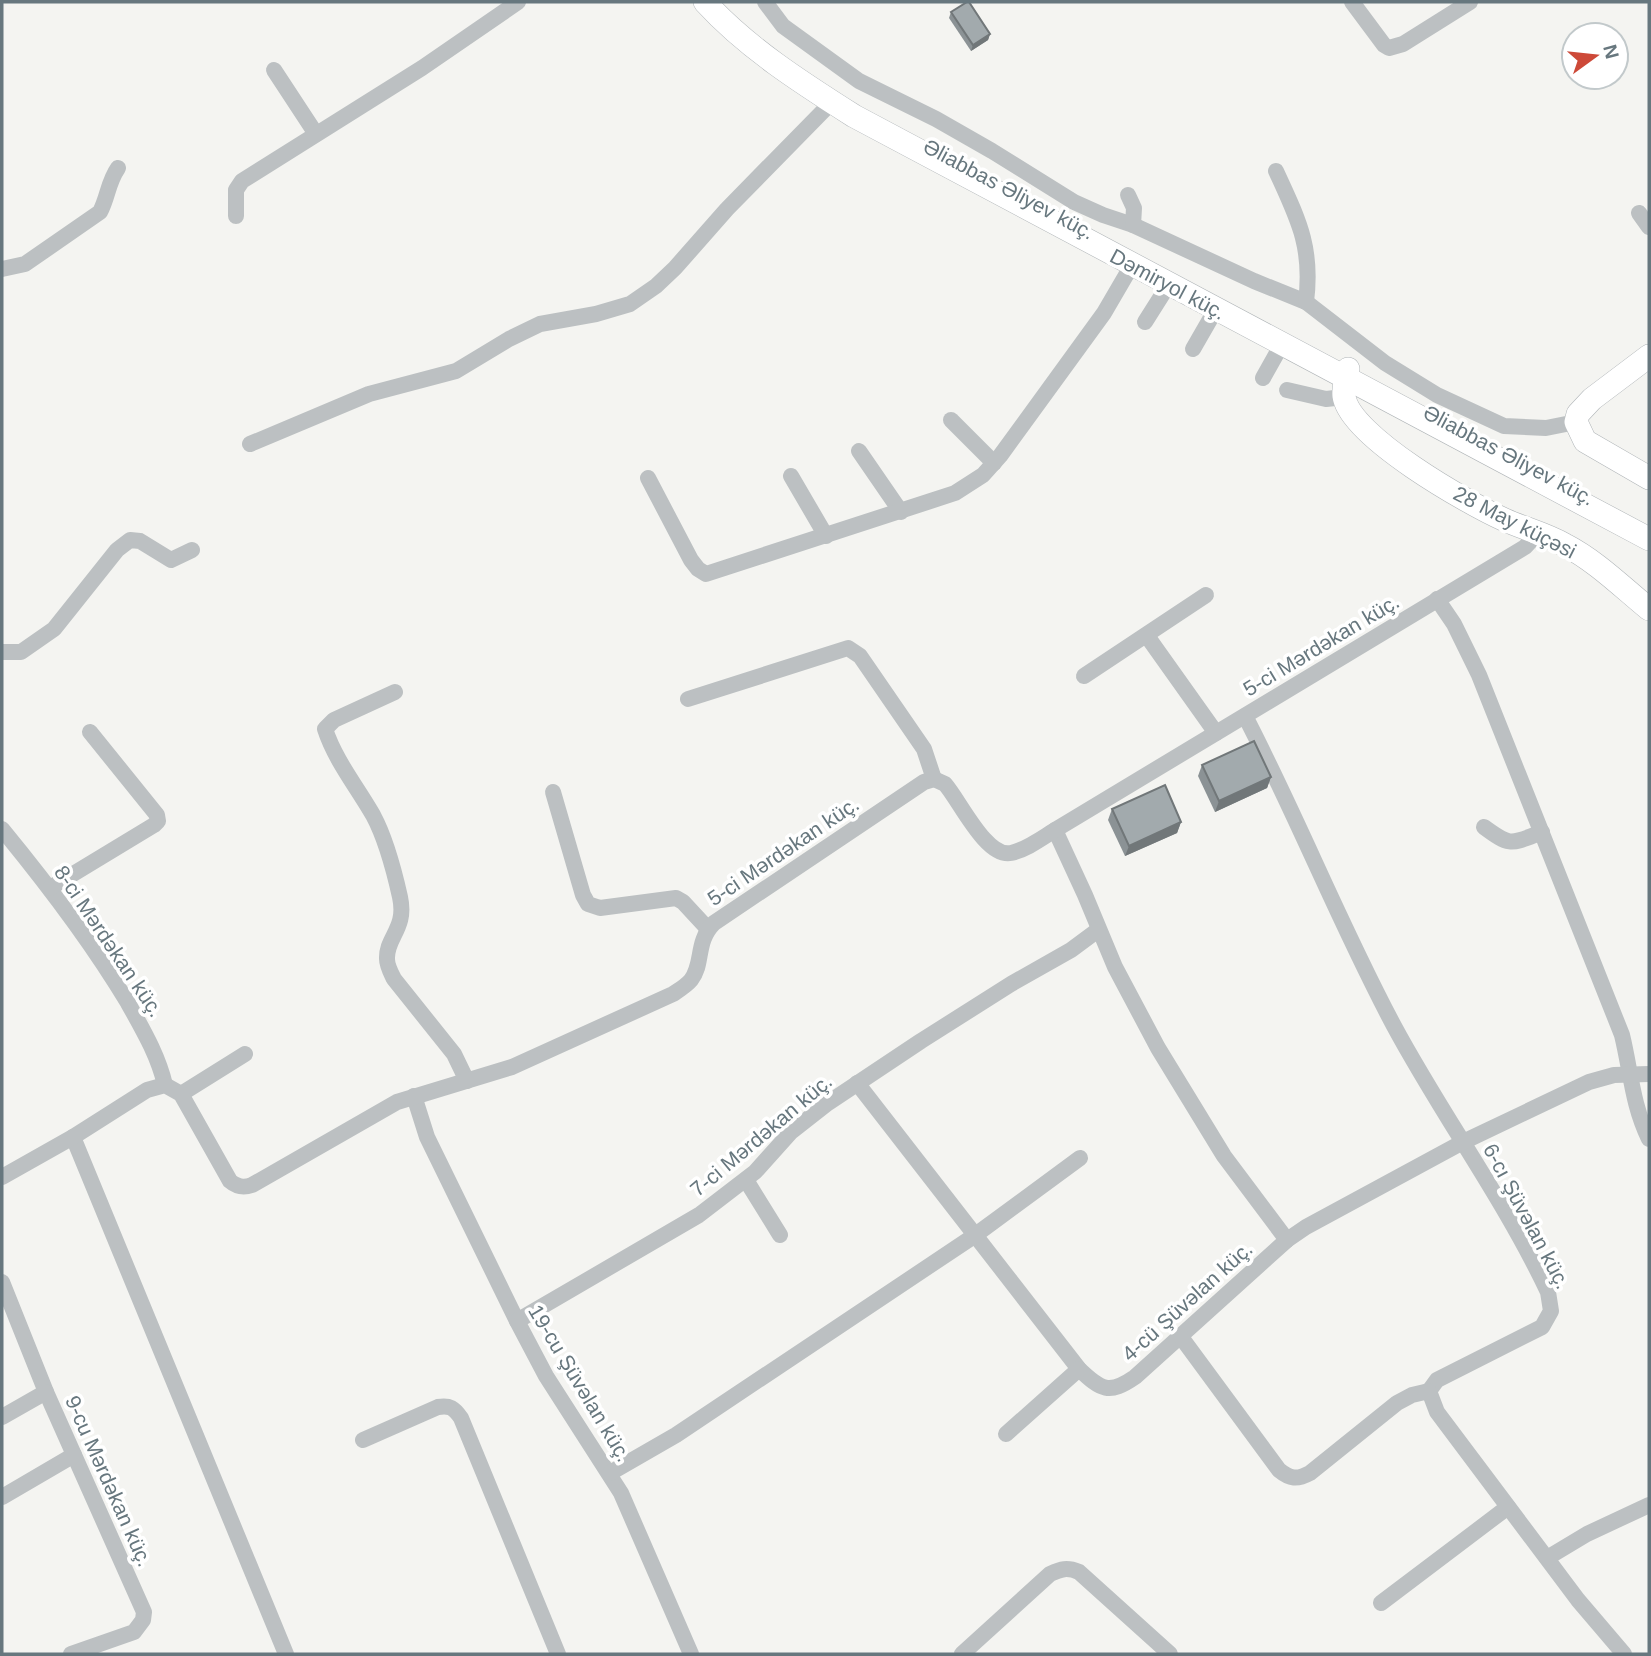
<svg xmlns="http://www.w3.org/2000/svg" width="1651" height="1656" viewBox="0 0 1651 1656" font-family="Arial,sans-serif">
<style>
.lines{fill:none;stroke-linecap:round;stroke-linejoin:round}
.secondary-casing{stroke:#afb4b7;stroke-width:24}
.street{stroke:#bcc0c2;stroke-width:16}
.secondary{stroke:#fff;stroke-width:23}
.wall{fill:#8b9295}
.shaded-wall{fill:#717779}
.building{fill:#a2aaad;stroke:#717779;stroke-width:2}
.labels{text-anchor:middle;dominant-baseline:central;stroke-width:7;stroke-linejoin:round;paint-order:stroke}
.street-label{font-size:21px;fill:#67777e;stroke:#fff}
</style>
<rect width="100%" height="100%" fill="#f4f4f1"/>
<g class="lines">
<g class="secondary-casing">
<g id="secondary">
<path d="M705,2C747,48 802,83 854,116L1649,539"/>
<path d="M1649,356L1592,399L1578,414L1576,422L1585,441L1649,478"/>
<path d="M1348,369C1346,378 1343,387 1344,396C1349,436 1469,504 1505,520C1525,529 1546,534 1565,545C1596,561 1622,587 1649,609"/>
</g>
</g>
<g class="street">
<path d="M765,2L783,26L859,81L936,119L992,151L1074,202L1103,215L1133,225L1254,281L1306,302L1385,363L1437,395L1504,426L1546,428L1576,422"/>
<path d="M1352,2L1384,45L1389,48L1403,44L1470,2"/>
<path d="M274,70L316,134"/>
<path d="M1276,171C1298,219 1313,247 1306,302"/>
<path d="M1128,195L1134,208L1133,225"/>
<path d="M1639,213L1649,227"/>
<path d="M236,216V190L242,181L422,68L518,2"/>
<path d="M2,269L25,264L100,212C108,197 108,182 118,168"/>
<path d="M1145,322L1169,284"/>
<path d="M1193,349L1216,309"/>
<path d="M1263,378L1282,344"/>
<path d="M1287,390L1326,399L1344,397"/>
<path d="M951,420L994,463"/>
<path d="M250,444L369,394L456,371L509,339L540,324L596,314L630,304L656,286L675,268L727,209L832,102"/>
<path d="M859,451L901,512"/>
<path d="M791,476L826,536"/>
<path d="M648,478L691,560L698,569L706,574L955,493L983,475L1000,456L1104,313L1132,265"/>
<path d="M1437,599L1454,624L1479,675L1622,1035C1631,1072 1632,1104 1649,1139"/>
<path d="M1147,636L1216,733"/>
<path d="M2,652H21L54,629L117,550L130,540L140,541L171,560L192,550"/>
<path d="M1084,676L1206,595"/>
<path d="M395,692L334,720L325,729C335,760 357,787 373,815C386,839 394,870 400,897C407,929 386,937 387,959C387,966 391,973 394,979L454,1054L467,1081"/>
<path d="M688,699L848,648L860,656L924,749L934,779"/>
<path d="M1245,716C1298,818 1340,925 1394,1026C1443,1117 1504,1199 1548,1292L1551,1311L1542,1327L1437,1380L1429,1391L1437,1412L1578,1600L1624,1654"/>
<path d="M553,792L583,895L588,904L600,908L676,898L683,902L708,929"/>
<path d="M1484,827C1511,847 1511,844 1542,832"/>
<path d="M2,829C48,885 91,941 128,1003C143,1030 158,1055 165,1085"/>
<path d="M1055,830L1085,895L1115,967L1158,1048L1224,1156L1287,1240"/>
<path d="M50,888L154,825L158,821L157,815L90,732"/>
<path d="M857,1083L1079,1369C1101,1390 1109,1395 1135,1377L1287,1240L1306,1227L1463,1142L1589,1082L1614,1075L1649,1074"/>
<path d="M181,1094L245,1054"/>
<path d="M414,1096L427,1137L517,1321L546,1376L621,1493L691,1654"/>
<path d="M73,1137L286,1654"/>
<path d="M2,1177L73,1137L147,1090L165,1085L181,1094L230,1181C237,1187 243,1188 252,1185L397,1102L512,1067L673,994C679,990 686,986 691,980C704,963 695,942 714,923L924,782L934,779L945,784C960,801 986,858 1011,853C1026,850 1042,838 1055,830L1525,547L1538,533"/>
<path d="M746,1180L780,1235"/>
<path d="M2,1282L46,1392L144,1612L143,1620L134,1632L71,1654"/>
<path d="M517,1321L699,1215L755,1172L791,1132L828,1103L921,1041L1011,984L1071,950L1098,930"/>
<path d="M1181,1337L1279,1470C1290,1479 1297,1480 1310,1473L1397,1403L1412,1395L1429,1391"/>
<path d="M2,1417L46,1392"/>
<path d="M1006,1434L1079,1369"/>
<path d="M363,1440L438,1407C450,1405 454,1408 461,1418L558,1654"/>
<path d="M610,1473L676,1435L974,1236L1080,1158"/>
<path d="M2,1497L74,1455"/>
<path d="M1547,1558L1587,1534L1649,1505"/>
<path d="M1381,1603L1508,1507"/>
<path d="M962,1654L1050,1574C1061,1569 1067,1567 1079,1572L1170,1654"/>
</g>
<use href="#secondary" class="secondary"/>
</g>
<g class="wall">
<path d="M951,12L990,34L988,40L971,51L949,18Z"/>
<path d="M1202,765L1271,777L1267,788L1215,812L1198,776Z"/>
<path d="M1112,809L1181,822L1177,833L1125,856L1108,820Z"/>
</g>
<g class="shaded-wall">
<path d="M990,34L988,40L971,51L973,45Z"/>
<path d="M1271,777L1267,788L1215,812L1219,801Z"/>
<path d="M1181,822L1177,833L1125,856L1129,846Z"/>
</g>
<g class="building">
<path d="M967,2H969L990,34L973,45L951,12Z"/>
<path d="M1254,741L1271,777L1219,801L1202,765Z"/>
<path d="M1165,785L1181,822L1129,846L1112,809Z"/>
</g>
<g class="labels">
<g class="street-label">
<text transform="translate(1009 189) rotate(28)">Əliabbas Əliyev küç.</text>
<text transform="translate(1168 284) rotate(28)">Dəmiryol küç.</text>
<text transform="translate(1509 455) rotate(28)">Əliabbas Əliyev küç.</text>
<text transform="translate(1515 522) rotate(27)">28 May küçəsi</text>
<text transform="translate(1321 645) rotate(-31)">5-ci Mərdəkan küç.</text>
<text transform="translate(783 851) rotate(-34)">5-ci Mərdəkan küç.</text>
<text transform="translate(109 941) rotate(56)">8-ci Mərdəkan küç.</text>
<text transform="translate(761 1135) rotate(-40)">7-ci Mərdəkan küç.</text>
<text transform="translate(1527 1216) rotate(62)">6-cı Şüvəlan küç.</text>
<text transform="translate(1187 1301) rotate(-42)">4-cü Şüvəlan küç.</text>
<text transform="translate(580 1383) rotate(59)">19-cu Şüvəlan küç.</text>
<text transform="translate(109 1481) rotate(66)">9-cu Mərdəkan küç.</text>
</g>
</g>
<rect width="1651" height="1656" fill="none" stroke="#67777e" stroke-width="7"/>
<g transform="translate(1595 56) rotate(75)"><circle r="33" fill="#ffffff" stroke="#c2c9cb" stroke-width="2"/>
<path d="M0-5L12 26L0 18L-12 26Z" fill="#cd4938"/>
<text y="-10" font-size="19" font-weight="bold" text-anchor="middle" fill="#67777e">N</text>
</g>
</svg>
